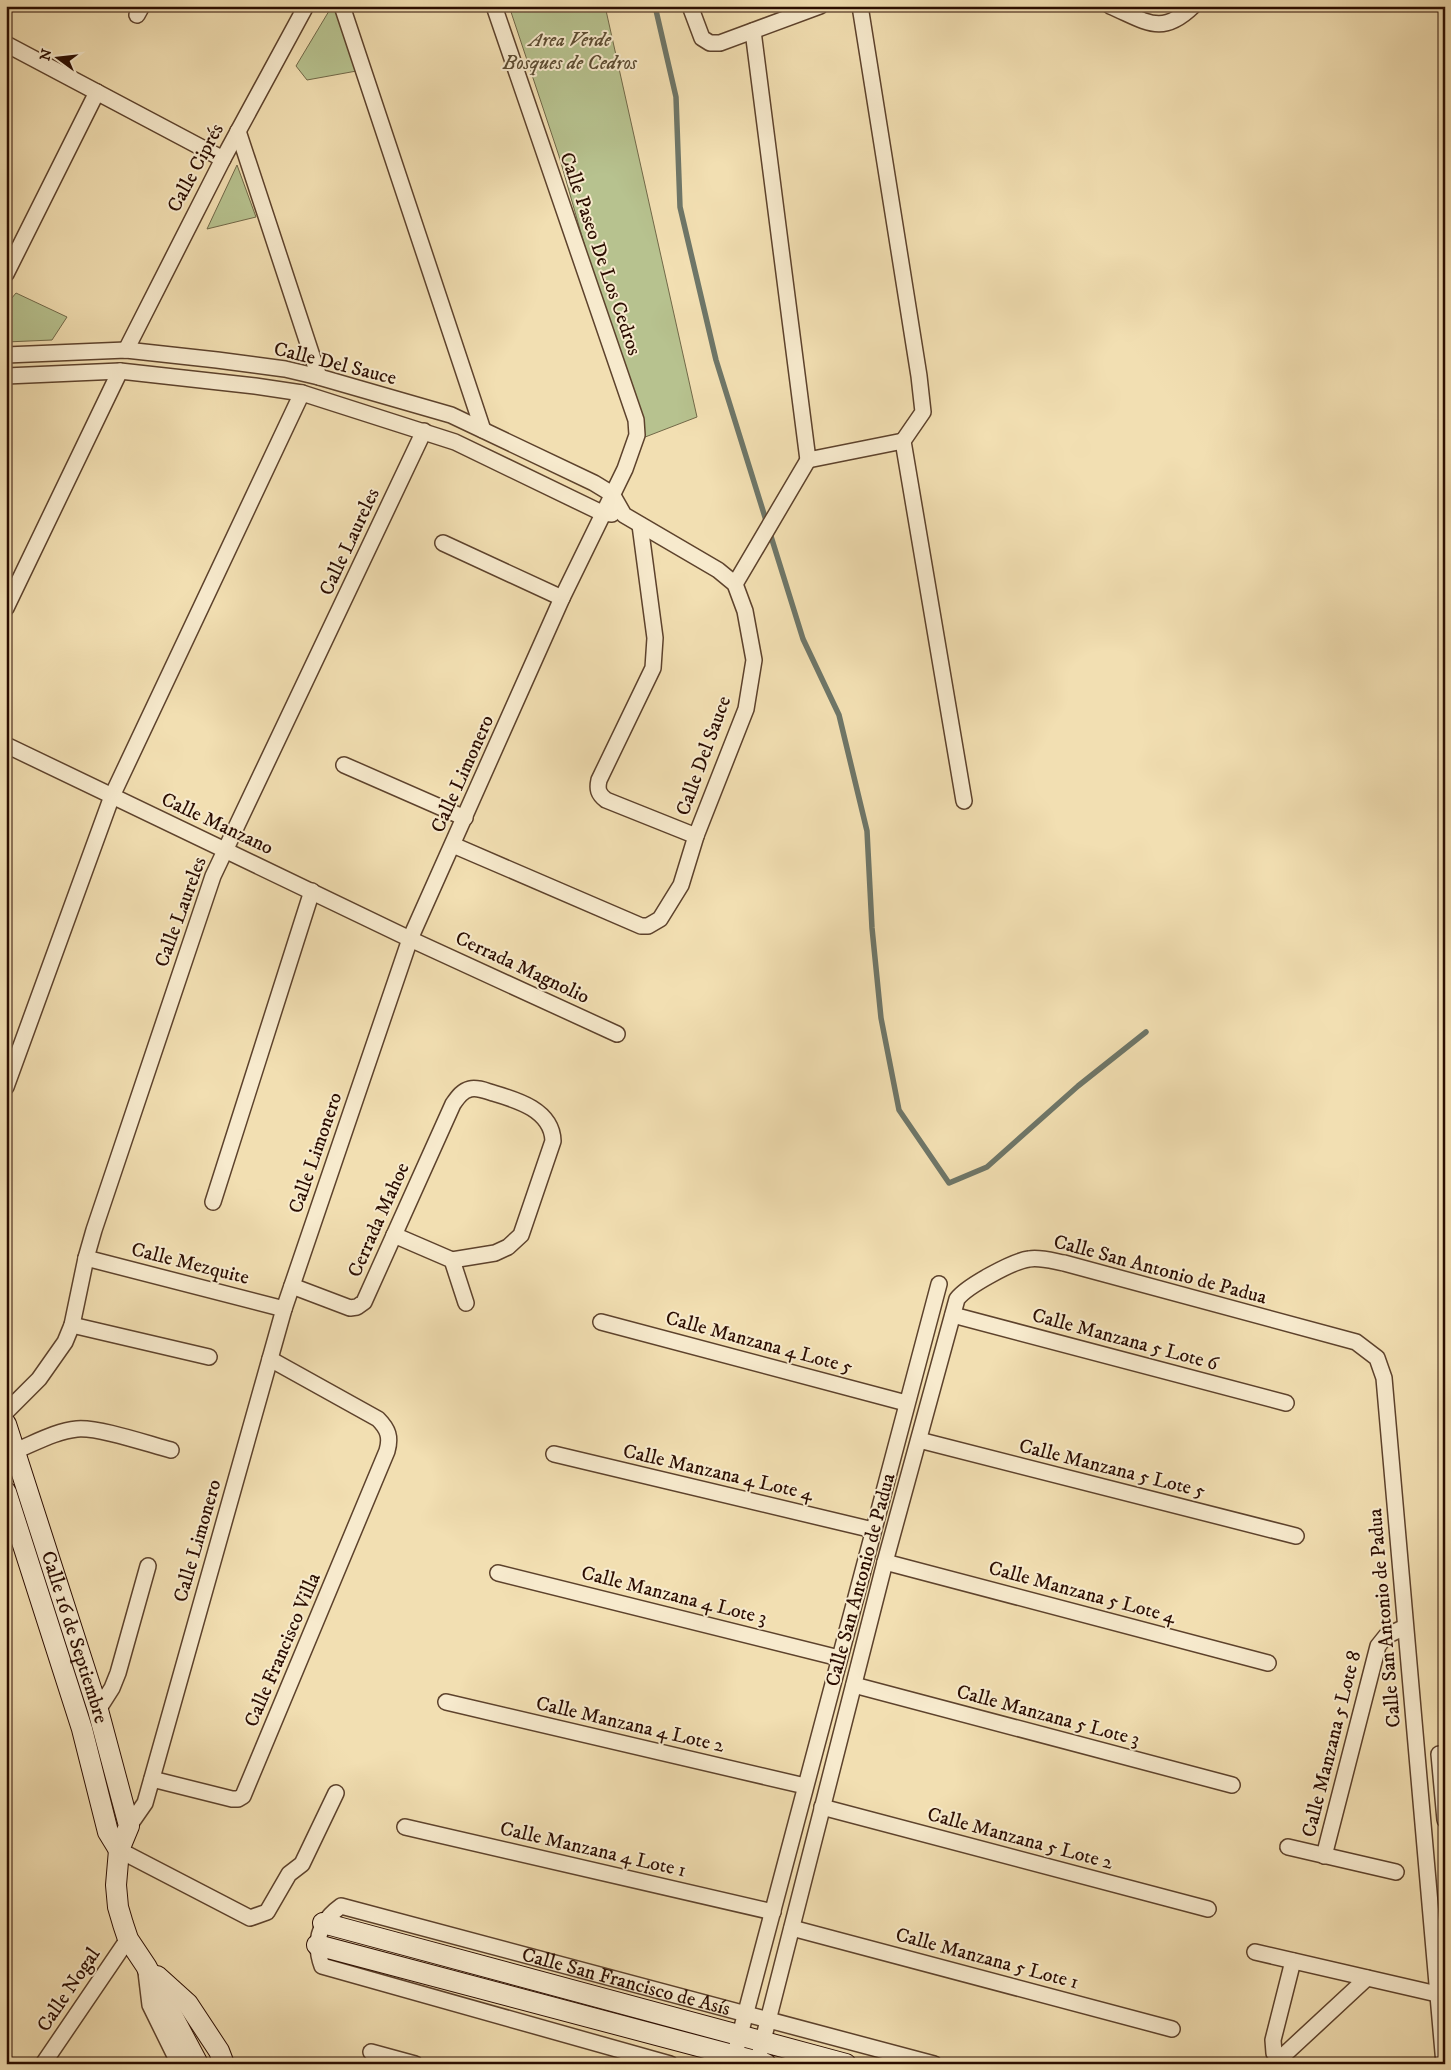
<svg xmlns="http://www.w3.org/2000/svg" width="1451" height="2070" viewBox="0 0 1451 2070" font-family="'IM FELL DW Pica',serif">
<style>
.green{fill:#b7c28f;stroke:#716848}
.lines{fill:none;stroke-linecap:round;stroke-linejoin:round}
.stream{stroke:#6e7668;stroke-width:5.5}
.minor-casing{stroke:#5d422c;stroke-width:18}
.secondary-casing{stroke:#2b0d00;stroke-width:22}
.minor{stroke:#f7eacd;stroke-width:15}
.secondary{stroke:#f7eacd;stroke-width:20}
.labels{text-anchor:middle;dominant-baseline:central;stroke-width:4;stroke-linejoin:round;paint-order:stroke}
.park-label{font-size:20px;font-style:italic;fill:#5c4c32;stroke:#f7eacd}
.street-label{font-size:20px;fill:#2b0d00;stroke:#f7eacd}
</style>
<rect width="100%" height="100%" fill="#f2dfb2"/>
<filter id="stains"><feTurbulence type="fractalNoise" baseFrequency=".004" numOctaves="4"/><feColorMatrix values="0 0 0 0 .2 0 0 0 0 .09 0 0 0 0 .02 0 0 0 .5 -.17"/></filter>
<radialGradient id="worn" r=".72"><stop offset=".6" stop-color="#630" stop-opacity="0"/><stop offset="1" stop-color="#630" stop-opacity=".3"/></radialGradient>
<g class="green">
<path d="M332,6H337L362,70L307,80L296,66Z"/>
<path d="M509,6H605L697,417L640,439L559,156Z"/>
<path d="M237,165L256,217L207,229Z"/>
<path d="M16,293L67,317L52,340L6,342V305Z"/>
</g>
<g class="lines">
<path class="stream" d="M655,6L676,97L680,207L716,360L803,639L839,715L867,831L872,928L881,1018L899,1110L949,1183L987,1167L1078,1086L1146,1032"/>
<g class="minor-casing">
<g id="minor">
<path d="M342,6L483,430"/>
<path d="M690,6L702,38L710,43H720L820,6"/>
<path d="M860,6L919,376L923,412L903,441L964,801"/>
<path d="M1110,6C1146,21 1161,37 1193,6"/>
<path d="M137,15L142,6"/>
<path d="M753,31L808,460L903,441"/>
<path d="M6,44L223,159"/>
<path d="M238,131L319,377"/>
<path d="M6,274L97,92"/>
<path d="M126,350L223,159L306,6"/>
<path d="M6,355L126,350L217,360L285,369L319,377L451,415L594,483L612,494L624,515L718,570L735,584L745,611L754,660L746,709L696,836L681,885L660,919L648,926H641L453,845"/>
<path d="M6,376L120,371L255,386L302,393L455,442L602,513L612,514"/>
<path d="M640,525L655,638L653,668L599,780C597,789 598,794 606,800L696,836"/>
<path d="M443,543L562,598"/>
<path d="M735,584L808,460"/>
<path d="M6,608L120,371"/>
<path d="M6,745L410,939L617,1034"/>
<path d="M344,765L465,818"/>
<path d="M6,1087L112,796L302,393"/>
<path d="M213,1202L312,891"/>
<path d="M394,1235L452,1260L466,1303"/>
<path d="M86,1258L284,1309"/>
<path d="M292,1286L350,1308L357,1307L364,1302L453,1104C458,1097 462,1091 470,1089C478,1087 486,1091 493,1093C517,1100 552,1110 553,1141L521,1235L508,1247L495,1253L452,1260"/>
<path d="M953,1315L1286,1403"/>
<path d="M601,1322L906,1403"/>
<path d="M72,1325L209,1357"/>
<path d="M6,1412L39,1379L65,1342L72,1325L86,1258L94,1230L213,876L424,431"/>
<path d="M919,1440L1296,1536"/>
<path d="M15,1451C35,1443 56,1431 77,1429C99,1427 148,1444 171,1450"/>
<path d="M554,1454L873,1530"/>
<path d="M885,1562L1268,1663"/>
<path d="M498,1573L839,1658"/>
<path d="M854,1685L1232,1785"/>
<path d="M446,1702L805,1786"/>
<path d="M98,1710L112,1688L118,1673L148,1566"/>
<path d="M1445,1754H1439L1445,1820"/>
<path d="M152,1779L232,1799H238L243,1796L387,1451C391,1437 388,1429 378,1419L270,1359"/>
<path d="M822,1807L1208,1909"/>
<path d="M129,1826L145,1803L284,1309L410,939L562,598L625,469L637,435L636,420L494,6"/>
<path d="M405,1827L773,1912"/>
<path d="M1288,1847L1396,1872"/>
<path d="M119,1850L250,1918L267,1912L289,1874L302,1864L336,1793"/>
<path d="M1324,1856L1378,1646L1386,1636L1405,1627"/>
<path d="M792,1928L1172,2029"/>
<path d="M1255,1952L1437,1994"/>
<path d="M1293,1961L1273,2040L1274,2053L1281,2057L1284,2055L1367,1978"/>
<path d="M146,1972L150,2005L179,2064"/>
<path d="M737,2046L939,1284"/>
<path d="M371,2052L415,2064"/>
<path d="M760,2052L885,1562L957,1299C967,1286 1013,1261 1029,1259C1040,1257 1053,1261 1064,1263L1356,1342L1377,1358L1384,1378L1444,2064"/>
<path d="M43,2064L128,1939"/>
<path id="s1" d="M670,2064L322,1966C313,1941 319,1922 341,1906L934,2064"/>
</g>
</g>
<g class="secondary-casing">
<g id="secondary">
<path id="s2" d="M6,1424L98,1710L129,1826L119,1850L116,1885L118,1907L123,1924L128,1939L146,1966L198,2064"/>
<path d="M6,1492L82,1729L108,1832L119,1850"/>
<path d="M323,1923L846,2064"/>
<path d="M317,1945L766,2064"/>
<path d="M157,1976L188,2004L219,2051L224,2064"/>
</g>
</g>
<use href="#minor" class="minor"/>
<use href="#secondary" class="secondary"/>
</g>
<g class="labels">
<g class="park-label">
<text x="570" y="40">Area Verde<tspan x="570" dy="23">Bosques de Cedros</tspan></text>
</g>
<g class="street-label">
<text transform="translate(196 168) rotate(-62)">Calle Ciprés</text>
<text transform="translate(600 254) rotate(71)">Calle Paseo De Los Cedros</text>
<text transform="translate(335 364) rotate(14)">Calle Del Sauce</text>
<text transform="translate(350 542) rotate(-65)">Calle Laureles</text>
<text transform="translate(704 756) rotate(-70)">Calle Del Sauce</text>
<text transform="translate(463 774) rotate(-66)">Calle Limonero</text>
<text transform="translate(217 824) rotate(25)">Calle Manzano</text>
<text transform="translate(181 912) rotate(-70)">Calle Laureles</text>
<text transform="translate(522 968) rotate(25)">Cerrada Magnolio</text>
<text transform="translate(316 1153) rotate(-71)">Calle Limonero</text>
<text transform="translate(379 1220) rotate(-66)">Cerrada Mahoe</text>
<text transform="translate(190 1264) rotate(14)">Calle Mezquite</text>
<text transform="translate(1160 1270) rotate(15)">Calle San Antonio de Padua</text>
<text transform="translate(1125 1340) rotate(15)">Calle Manzana 5 Lote 6</text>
<text transform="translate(759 1343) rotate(15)">Calle Manzana 4 Lote 5</text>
<text transform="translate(1112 1469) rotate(14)">Calle Manzana 5 Lote 5</text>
<text transform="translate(718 1473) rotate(13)">Calle Manzana 4 Lote 4</text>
<text transform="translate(198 1541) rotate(-74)">Calle Limonero</text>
<text transform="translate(861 1580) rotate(-75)">Calle San Antonio de Padua</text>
<text transform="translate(1082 1593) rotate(15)">Calle Manzana 5 Lote 4</text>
<text transform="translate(674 1596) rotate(14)">Calle Manzana 4 Lote 3</text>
<text transform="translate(1385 1618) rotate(-95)">Calle San Antonio de Padua</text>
<text stroke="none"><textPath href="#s2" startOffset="224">Calle 16 de Septiembre</textPath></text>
<text transform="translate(283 1650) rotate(-67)">Calle Francisco Villa</text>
<text transform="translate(1048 1716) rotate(15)">Calle Manzana 5 Lote 3</text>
<text transform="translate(630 1725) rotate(13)">Calle Manzana 4 Lote 2</text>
<text transform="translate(1332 1744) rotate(-76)">Calle Manzana 5 Lote 8</text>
<text transform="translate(1020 1839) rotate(15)">Calle Manzana 5 Lote 2</text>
<text transform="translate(593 1850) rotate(13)">Calle Manzana 4 Lote 1</text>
<text transform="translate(987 1959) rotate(15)">Calle Manzana 5 Lote 1</text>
<text stroke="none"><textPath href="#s1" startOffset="725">Calle San Francisco de Asís</textPath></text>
<text transform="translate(69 1990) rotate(-56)">Calle Nogal</text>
</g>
</g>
<rect width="1451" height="2070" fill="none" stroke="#f2dfb2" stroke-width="25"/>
<rect x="8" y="8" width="1436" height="2055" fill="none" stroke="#2b0d00" stroke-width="2.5"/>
<rect x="12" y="12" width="1426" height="2045" fill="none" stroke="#2b0d00"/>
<g transform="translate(58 58) rotate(285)" stroke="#f7eacd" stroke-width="4" paint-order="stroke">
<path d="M0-4L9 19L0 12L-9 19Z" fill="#2b0d00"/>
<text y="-8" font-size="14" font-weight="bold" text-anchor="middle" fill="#2b0d00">N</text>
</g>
<rect width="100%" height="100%" filter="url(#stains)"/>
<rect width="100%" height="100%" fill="url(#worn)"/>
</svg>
